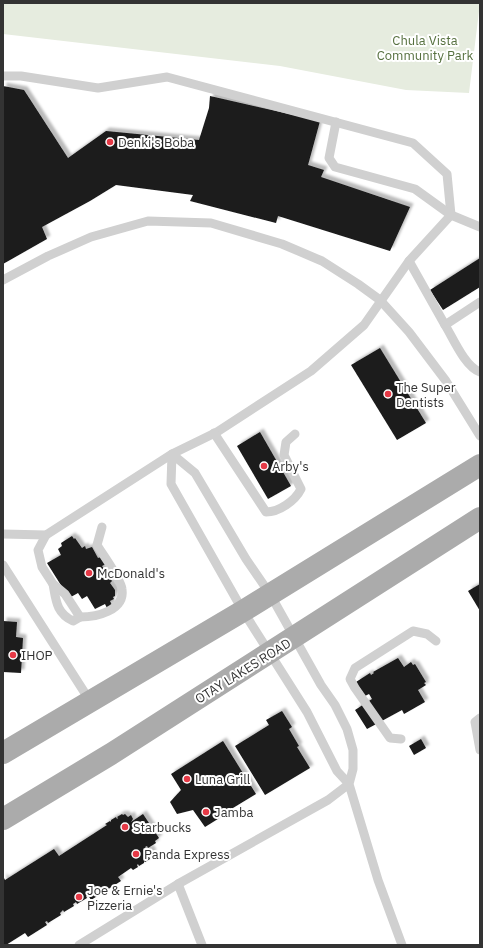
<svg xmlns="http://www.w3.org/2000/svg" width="483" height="948" viewBox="0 0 483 948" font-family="'IBM Plex Sans',sans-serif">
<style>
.green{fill:#e6ecdf}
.building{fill:#1a1a1a;filter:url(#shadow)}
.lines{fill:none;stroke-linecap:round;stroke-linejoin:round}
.service{stroke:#d0d0d0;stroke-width:9}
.primary{stroke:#ababab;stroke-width:22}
.poi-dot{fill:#e63946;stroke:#fff;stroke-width:1.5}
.labels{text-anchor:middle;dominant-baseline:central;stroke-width:4;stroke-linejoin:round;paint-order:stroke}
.park-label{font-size:13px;fill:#56703f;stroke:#fff}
.poi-label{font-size:13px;fill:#333;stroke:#fff;text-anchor:start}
.street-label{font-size:13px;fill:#333;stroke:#fff}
</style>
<defs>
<filter id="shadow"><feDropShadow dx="3.5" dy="-3.5" stdDeviation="1" flood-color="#0004"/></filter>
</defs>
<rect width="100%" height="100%" fill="#fff"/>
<path class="green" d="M3,3H480L469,93L406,90L280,66L3,34Z"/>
<g class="building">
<path d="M3,86L24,90L68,158L106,131L199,140L209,108L210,96L320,121L308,165L324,170L321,177L410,207L390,251L278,216L276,223L190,201L193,195L116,185L90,201L42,227L47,239L3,264Z"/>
<path d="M480,258V287L443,310L430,290Z"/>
<path d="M380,348L426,423L397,440L351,365Z"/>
<path d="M260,432L291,486L268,499L237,446Z"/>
<path d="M72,536L74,539L75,538L82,548L85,546L86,549L92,547L98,558L101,557L106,564L102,566L112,581L110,583L115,590V596L113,597L114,599L110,601L112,605L107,608L105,604L95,609L87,596L82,599L78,593L69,598L47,563L61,555L58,549L62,546L61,543Z"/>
<path d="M480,584V611L468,591Z"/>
<path d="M3,621L17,622L16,637L23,638L21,673L3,672Z"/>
<path d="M398,658L404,667L411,662L413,665L415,664L426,682L424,683L426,685L418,690L425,702L404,714L402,710L367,729L355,710L372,699L369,694L365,696L356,682L370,673L371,675L374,673L373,672Z"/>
<path d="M282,711L292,727L289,729L299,746L297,747L310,768L265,795L235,746L269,725L266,720Z"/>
<path d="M421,739L426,748L414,755L409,746Z"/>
<path d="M223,741L256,794L228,811L229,812L205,827L193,810L177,814L170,802L181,790L171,774Z"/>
<path d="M122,814L123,815L125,814L128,817L131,815L133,819L131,822L143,814L159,838L155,841L156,843L148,848L147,846L145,847L147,850L150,848L153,853L149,857L150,859L145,862L144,861V863L139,866L138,864L137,865L138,867L133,870L131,868L118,877L121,881L91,900L88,895L86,896L87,898L77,904L76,902L73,904L74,906L64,912L63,910L60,913L61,915L48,923L47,921L45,922L47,925L28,937L25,933L6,945H3V876L5,880L54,849L59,856L107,825L105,824L110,821L111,822V820L116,817L117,819L118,818L117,817Z"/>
</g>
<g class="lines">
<g class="service">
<path d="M3,76H21L98,88L167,77L413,143L447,174L451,215L409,261L364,325L311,371L217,432L172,454L46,535L3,534"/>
<path d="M336,122L329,158L335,167L415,189L451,215L480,227"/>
<path d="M409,261L445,325L480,302"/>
<path d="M3,280L48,256L91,237L148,221L211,223L282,244L322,261L358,284L380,300L409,332L446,381L480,436"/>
<path d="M445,325C453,338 465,367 480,372"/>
<path d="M214,433L266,512C279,512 295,501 301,489L284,455L286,442L295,434"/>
<path d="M46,535L38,550L42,567L53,584L65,594L80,617C96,617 125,611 122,589C121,579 103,555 97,545L102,527"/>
<path d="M3,565L90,701"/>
<path d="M53,584C56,600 56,613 73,621L80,617"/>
<path d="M480,718L475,722L480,750"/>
<path d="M401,739L390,738L355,688L350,679L355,668L413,631L427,634L436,641"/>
<path d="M178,884L202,945"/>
<path d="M79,945L178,884L328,800L349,784L353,769V750L347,729L335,705L321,685L270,594L246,559L195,473L172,454L171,484L243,611L307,712L337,771L349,784L378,880L402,945"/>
</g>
<g class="primary">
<path d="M3,753L243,611L480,465"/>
<path d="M3,819L111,754L480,518"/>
</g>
</g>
<g class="poi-dot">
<circle cx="110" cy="142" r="4"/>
<circle cx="388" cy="394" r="4"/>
<circle cx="264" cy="466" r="4"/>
<circle cx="89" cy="573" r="4"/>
<circle cx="13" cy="655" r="4"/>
<circle cx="187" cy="779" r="4"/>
<circle cx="206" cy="812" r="4"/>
<circle cx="125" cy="827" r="4"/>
<circle cx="136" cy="854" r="4"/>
<circle cx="79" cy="897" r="4"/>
</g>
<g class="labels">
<g class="park-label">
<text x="425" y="40">Chula Vista<tspan x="425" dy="15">Community Park</tspan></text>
</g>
<g class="poi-label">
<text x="118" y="142">Denki's Boba</text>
<text x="396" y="387">The Super<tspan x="396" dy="15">Dentists</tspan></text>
<text x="272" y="466">Arby's</text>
<text x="97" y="573">McDonald's</text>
<text x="21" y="655">IHOP</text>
<text x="195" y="779">Luna Grill</text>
<text x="214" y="812">Jamba</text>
<text x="133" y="827">Starbucks</text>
<text x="144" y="854">Panda Express</text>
<text x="87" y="890">Joe &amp; Ernie's<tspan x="87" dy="15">Pizzeria</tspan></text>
</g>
<g class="street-label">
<text transform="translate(243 671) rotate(-32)">OTAY LAKES ROAD</text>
</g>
</g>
<rect width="483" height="948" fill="none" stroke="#333333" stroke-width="8"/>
</svg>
